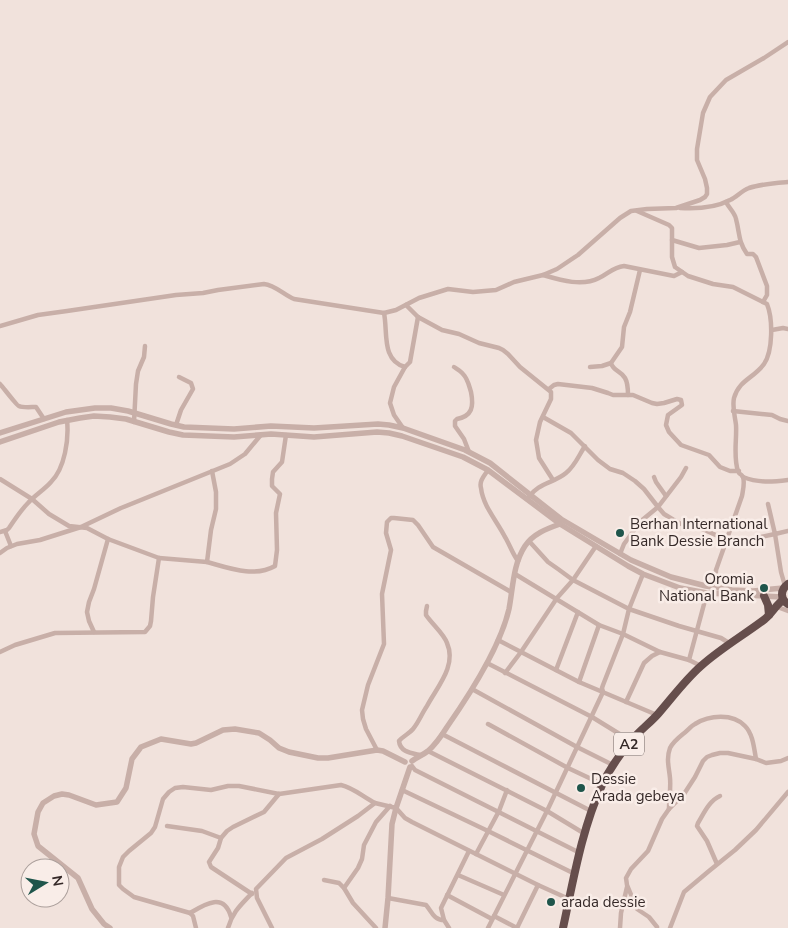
<svg xmlns="http://www.w3.org/2000/svg" width="788" height="928" viewBox="0 0 788 928" font-family="'Nunito Sans',sans-serif">
<style>
.lines{fill:none;stroke-linecap:round;stroke-linejoin:round}
.minor{stroke:#c8afa8;stroke-width:4.5}
.tertiary{stroke:#c8afa8;stroke-width:5.5}
.trunk{stroke:#664e4c;stroke-width:8}
.poi-dot{fill:#1f554b;stroke:#f9ede8;stroke-width:2}
.labels{text-anchor:middle;dominant-baseline:central;stroke-width:5;stroke-linejoin:round;paint-order:stroke}
.shield{fill:#f9ede8;stroke:#706462;stroke-width:1}
.shield-label{font-size:14px;font-weight:bold;fill:#352928}
.poi-label{font-size:15px;fill:#352928;stroke:#f9ede8;text-anchor:start}
</style>
<rect width="100%" height="100%" fill="#f1e2dc"/>
<g class="lines">
<g class="minor">
<path d="M726,202C729,208 735,213 736,219C740,234 738,241 747,254H753L756,257L767,286V295L763,302"/>
<path d="M680,208C697,209 715,208 730,200C737,197 741,191 749,188C761,184 776,183 788,182"/>
<path d="M637,211L669,225L672,228V257L675,267L688,276L713,284L733,287L767,304C773,319 773,351 764,364C754,378 739,380 734,398C732,407 735,416 736,425C737,439 733,457 738,471C740,476 740,472 743,477C745,483 743,490 742,496L716,570L715,587"/>
<path d="M672,240L699,248L727,245L740,242"/>
<path d="M543,275C560,280 582,287 599,278C608,274 613,267 624,266L674,276L682,272"/>
<path d="M406,305L418,317L442,330L459,334L479,343L499,348L503,350L508,354L520,367L551,392V399L540,422L536,440L539,458L553,480"/>
<path d="M384,313C388,332 381,360 405,367"/>
<path d="M0,326L38,315L67,311L176,295L203,293L218,290L264,284C275,285 284,295 294,299L384,313L396,310L419,298L448,289L473,292L496,290L514,282L543,275L557,269L578,255L620,218L631,211L647,209L676,208L700,200L705,197L707,194V188L705,179L697,160V149L703,113L710,97L726,80L764,58L788,42"/>
<path d="M772,330L783,328L788,329"/>
<path d="M454,367C457,369 461,371 463,374C468,379 469,386 471,392C474,407 472,416 457,419L455,421V426L464,439L469,452"/>
<path d="M590,367L602,366L611,363"/>
<path d="M0,384C3,387 17,406 19,406C23,408 31,407 36,407L44,419"/>
<path d="M549,389L554,385L558,384L592,388L608,393L613,395H633L652,403L657,404L664,403L677,399L681,400L682,405L668,415L666,425L669,432L681,445L709,455L720,467L730,471H739"/>
<path d="M628,395C628,389 628,383 625,378C621,371 613,371 611,363L622,347L624,327L630,312L640,270"/>
<path d="M733,411L772,415L780,419L788,421"/>
<path d="M543,417L571,433L598,460L610,469L623,473L635,481L644,489L658,507L664,514L677,522L686,526L700,528L727,540H747L775,534L781,572L785,586"/>
<path d="M134,422L136,384L138,371L144,357L145,346"/>
<path d="M176,425L181,410L193,389L191,383L179,377"/>
<path d="M403,428L394,415L390,403L394,387L405,367L410,362L418,317"/>
<path d="M488,470C484,476 479,481 481,488C483,506 497,521 505,537C510,545 512,553 518,561"/>
<path d="M654,477L656,482L666,496"/>
<path d="M743,477C758,483 772,482 788,480"/>
<path d="M0,479L32,499L49,514L69,526L87,528L108,539L159,558L207,562L211,530L216,509V492L212,471"/>
<path d="M529,497C538,483 554,483 566,473C575,466 579,455 585,446"/>
<path d="M768,504L775,534L788,531"/>
<path d="M5,531L11,546"/>
<path d="M0,532L7,530L9,528C15,519 21,510 28,503C35,495 44,490 51,482C65,468 69,439 67,420"/>
<path d="M529,541L548,562L558,569L573,580L629,609L679,626L721,638L729,643"/>
<path d="M0,553L7,548L17,544L40,540L81,527L121,508L230,464L245,454L260,436"/>
<path d="M620,554L624,544L641,521L658,507L681,477L686,468"/>
<path d="M207,562C229,568 254,578 275,566L277,550L276,513L280,494L272,486V479L273,472L282,462L286,435"/>
<path d="M515,574L599,625L623,634L660,652L689,660L701,666"/>
<path d="M780,608L788,611"/>
<path d="M94,632L89,621L87,612L89,602L94,589L108,539"/>
<path d="M498,640L579,682L657,715"/>
<path d="M0,652L15,645L55,633L145,632L150,626L151,621L153,597L159,558"/>
<path d="M689,660L707,593"/>
<path d="M487,663L592,717L631,741"/>
<path d="M556,670L578,612"/>
<path d="M505,673L521,652L557,598L573,580L596,546"/>
<path d="M579,682L599,625"/>
<path d="M472,689L577,747L613,765"/>
<path d="M626,702L644,663L652,656L660,652"/>
<path d="M488,724L568,768L602,784"/>
<path d="M442,734L591,811"/>
<path d="M377,750L366,729L363,719L362,710L368,685L384,644L382,594L391,550L386,533L387,522L391,518H394L413,520L418,525L433,547L511,592"/>
<path d="M428,751L547,811L585,834"/>
<path d="M420,755C411,753 400,752 399,741C403,736 409,734 413,729C419,722 422,713 427,706C437,687 457,666 447,643C444,634 432,624 426,615V611L427,606"/>
<path d="M412,766L415,770L580,853"/>
<path d="M402,790L488,831L575,874"/>
<path d="M669,809C669,799 671,788 670,778C669,767 666,759 670,748C673,742 678,738 683,734C687,731 691,726 695,724C709,715 733,713 745,726C753,734 754,748 756,759"/>
<path d="M167,826L202,831L221,838"/>
<path d="M476,854L499,811L507,790"/>
<path d="M717,864L707,841L697,826L698,823C704,813 709,801 720,796"/>
<path d="M458,875L504,895"/>
<path d="M324,880L339,883L344,888"/>
<path d="M252,894L211,867L209,862L218,848L221,838L227,831L233,827L264,812L279,794"/>
<path d="M447,895L492,919"/>
<path d="M388,898L426,905C432,912 434,920 444,920"/>
<path d="M190,913C205,904 224,892 231,917"/>
<path d="M494,916L517,928"/>
<path d="M657,927L649,917L637,909L627,885L626,878L631,869L648,851L662,819L669,809L684,794L695,777L703,761L707,757L712,755L720,753H728L756,759L766,763L781,761L788,758"/>
<path d="M196,928L193,916L190,913L134,897L123,889L119,885V867L123,857L129,851L151,833L155,827L163,799L169,792L175,788L183,787L211,790L228,786H239L279,794L341,785C354,788 363,797 375,803"/>
<path d="M228,928C233,911 241,905 252,893"/>
<path d="M272,928L257,898L256,889L286,858L322,839L358,816L375,803L396,808L405,818L412,822L538,885L569,899"/>
<path d="M376,928L353,903L344,888L358,868L362,859L364,845L376,822L390,806"/>
<path d="M449,928L444,920L441,908L469,851"/>
<path d="M488,928L547,811L603,692L602,688L603,685L623,634L629,609L643,574"/>
<path d="M517,928L538,885"/>
<path d="M620,928L621,913L627,887"/>
<path d="M670,928L684,892L709,871L735,850L756,830L788,792"/>
</g>
<g class="tertiary">
<path d="M0,433L66,412L95,408H111L128,411L171,424L184,427L234,429L271,426L314,428L378,424L389,425L403,428L465,450L490,463L561,519L631,560L671,577L706,586L732,590L753,591L783,588"/>
<path d="M0,442L59,422L80,418L94,416L110,417L126,419L169,432L183,435L234,437L271,434L314,437L377,432L389,433L402,436L463,457L488,470L560,524L628,566L643,574L680,588L707,593L782,597"/>
<path d="M412,761C417,757 423,755 428,751C435,745 442,735 447,727C470,694 500,648 509,609C513,588 513,564 525,546C533,534 546,529 560,524"/>
<path d="M110,928L104,924L92,909L78,878L38,846L34,834L38,812L43,803L54,796L62,794L69,795L96,805L117,802L126,788L132,759L141,747L161,739L191,744L196,743L223,730L235,729L259,733L270,740L279,748L289,752L318,758H328L377,750L383,751L405,762"/>
<path d="M385,928L388,898L392,824L396,808L410,767"/>
</g>
<g class="trunk">
<path d="M788,584C780,590 780,599 788,604"/>
<path d="M764,596L768,605L769,615"/>
<path d="M563,928C573,882 582,828 602,785C609,770 620,754 631,741C639,731 649,724 658,714C672,698 685,680 701,666C721,648 744,635 765,619C772,613 776,605 783,600"/>
</g>
</g>
<g class="poi-dot">
<circle cx="620" cy="533" r="5"/>
<circle cx="764" cy="588" r="5"/>
<circle cx="581" cy="788" r="5"/>
<circle cx="551" cy="902" r="5"/>
</g>
<g class="labels">
<rect class="shield" x="614" y="732.5" width="30" height="23" rx="4"/>
<g class="shield-label">
<text x="629" y="744">A2</text>
</g>
<g class="poi-label">
<text x="630" y="524">Berhan International<tspan x="630" dy="17">Bank Dessie Branch</tspan></text>
<text x="754" y="579" text-anchor="end">Oromia<tspan x="754" dy="17">National Bank</tspan></text>
<text x="591" y="779">Dessie<tspan x="591" dy="17">Arada gebeya</tspan></text>
<text x="561" y="902">arada dessie</text>
</g>
</g>
<g transform="translate(45 883) rotate(80)"><circle r="24" fill="#f9ede8" stroke="#ab9f9b"/>
<path d="M0-4L9 19L0 12L-9 19Z" fill="#1f554b"/>
<text y="-8" font-size="14" font-weight="bold" text-anchor="middle" fill="#352928">N</text>
</g>
</svg>
